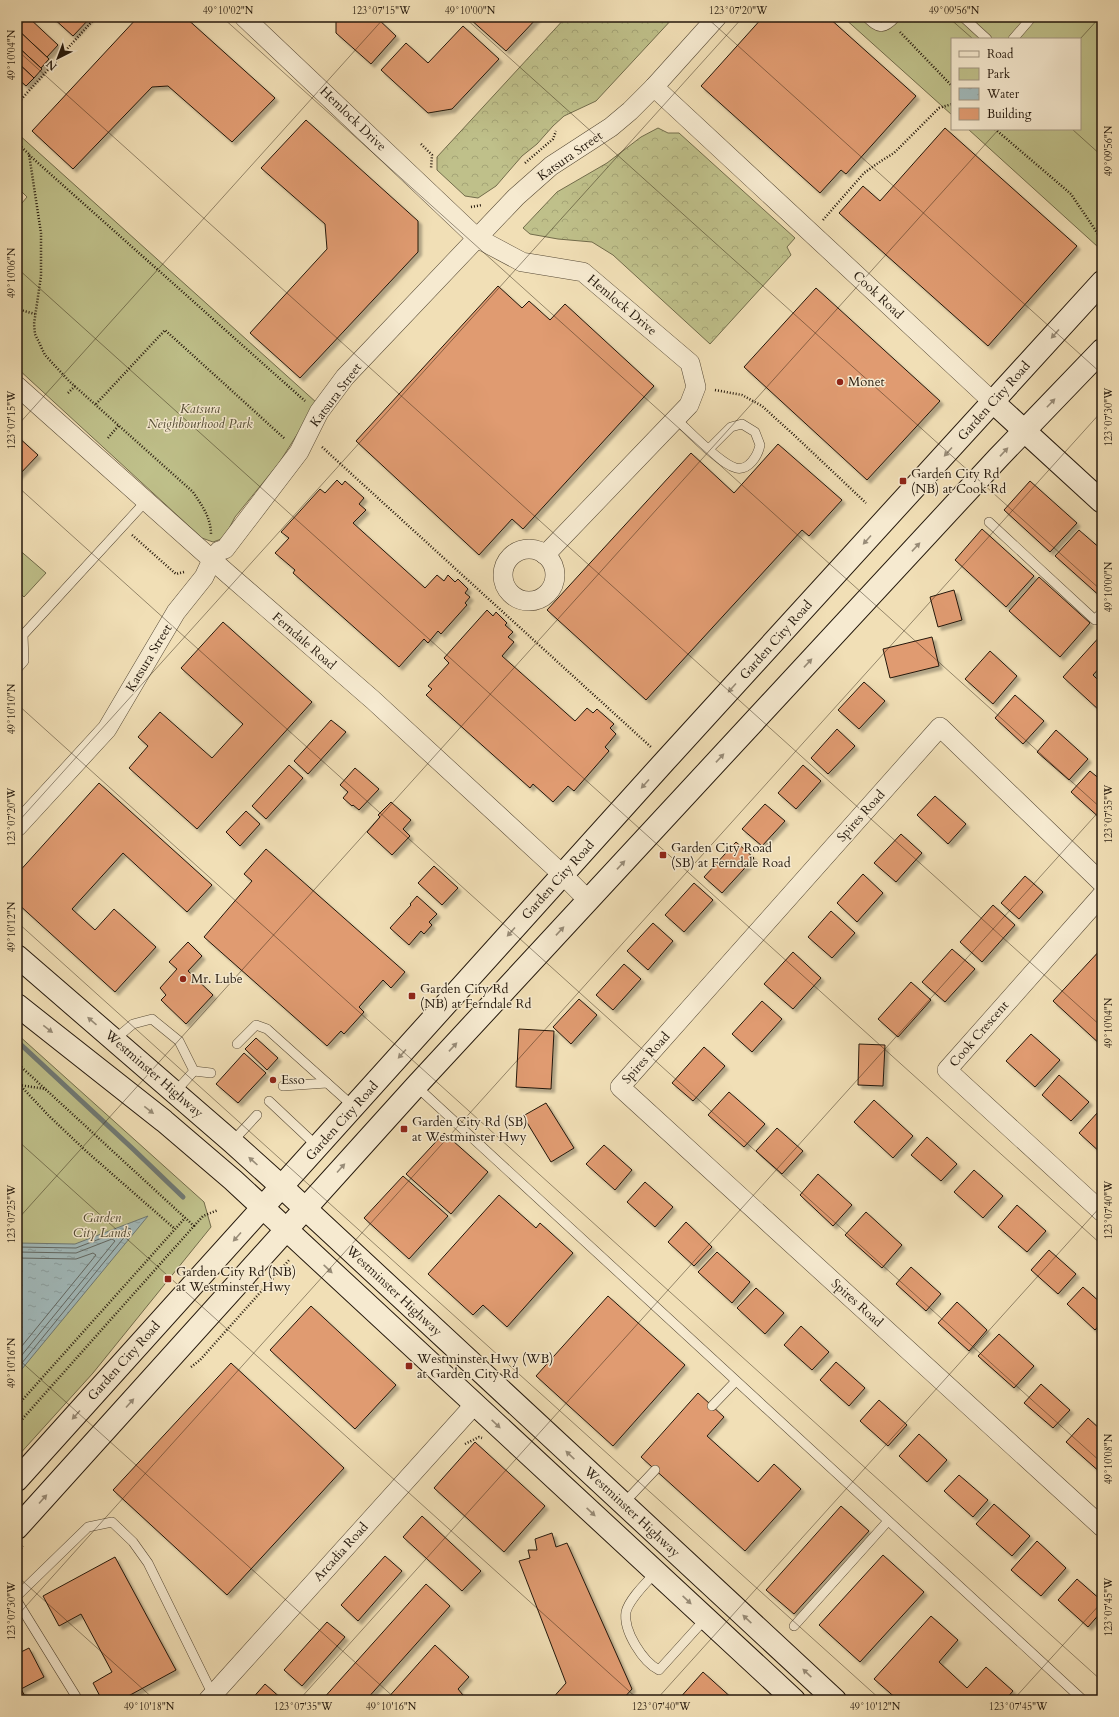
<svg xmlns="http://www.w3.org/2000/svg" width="1119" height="1717" viewBox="0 0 1119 1717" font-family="Cardo,serif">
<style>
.forest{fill:url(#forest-crowns);stroke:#726c4b}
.park{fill:#bfc08a;stroke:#726c4b}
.water{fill:url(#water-ripples);stroke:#6f7974}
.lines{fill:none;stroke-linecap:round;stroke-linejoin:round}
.shore{stroke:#626863;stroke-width:1}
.stream{stroke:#6f7974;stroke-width:5}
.building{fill:#e09b71;stroke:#24180c;filter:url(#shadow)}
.lane-casing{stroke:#574a36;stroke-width:10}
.street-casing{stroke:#574a36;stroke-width:20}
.secondary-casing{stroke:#24180c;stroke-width:24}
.path{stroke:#24180c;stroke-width:2.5;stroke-dasharray:1 2;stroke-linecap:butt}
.lane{stroke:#f6ead0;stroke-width:9}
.street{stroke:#f6ead0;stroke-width:19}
.secondary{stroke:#f6ead0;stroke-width:22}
.oneway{fill:#988c78}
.ticks{fill:none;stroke:#24180c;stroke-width:1;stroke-opacity:0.45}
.poi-dot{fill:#8f2418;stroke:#f6ead0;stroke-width:1.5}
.labels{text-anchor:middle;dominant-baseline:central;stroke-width:3;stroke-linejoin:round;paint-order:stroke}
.street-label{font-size:13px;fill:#24180c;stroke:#f6ead0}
.poi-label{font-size:13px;fill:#24180c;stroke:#f6ead0;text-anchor:start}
.park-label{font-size:13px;font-style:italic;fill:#524a32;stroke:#f6ead0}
.neatline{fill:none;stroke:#24180c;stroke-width:1.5}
.ticks-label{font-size:10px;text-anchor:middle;fill:#24180c}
</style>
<defs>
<pattern id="forest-crowns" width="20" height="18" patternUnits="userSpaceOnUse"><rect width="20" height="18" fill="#bfc08a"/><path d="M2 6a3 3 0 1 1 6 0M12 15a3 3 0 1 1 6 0" fill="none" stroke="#a4a476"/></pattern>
<pattern id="water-ripples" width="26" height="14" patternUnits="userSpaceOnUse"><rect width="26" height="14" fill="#a1b9ba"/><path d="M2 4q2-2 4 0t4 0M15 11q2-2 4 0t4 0" fill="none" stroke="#8a9e9f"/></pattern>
<filter id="shadow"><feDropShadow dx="3.5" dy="3.5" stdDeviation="1" flood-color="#0004"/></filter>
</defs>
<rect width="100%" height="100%" fill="#f1dfb6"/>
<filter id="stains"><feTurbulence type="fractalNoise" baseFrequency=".005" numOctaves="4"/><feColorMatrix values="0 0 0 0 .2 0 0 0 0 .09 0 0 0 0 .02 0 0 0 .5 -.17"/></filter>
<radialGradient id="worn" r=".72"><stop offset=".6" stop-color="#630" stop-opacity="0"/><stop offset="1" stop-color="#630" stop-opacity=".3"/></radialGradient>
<g class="forest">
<path d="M566,17H674L596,101L564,116L553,126L537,144L522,156L496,186L478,198L465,196L437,170V157Z"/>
<path d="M658,128L668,133H679L795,238L787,247L791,255L710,344L613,255L592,242L558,239L530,234L523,228L557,192L607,163L641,137Z"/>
</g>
<g class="park">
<path d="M843,17H1102V243L1098,247L968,129H1080V39H952V115Z"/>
<path d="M17,133L317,403L279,463L235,517L224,538L213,542L202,538L17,368V209L27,197L17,187Z"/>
<path d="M17,548L46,573L24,597L17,590Z"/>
<path d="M17,1034L204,1202L211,1227L93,1373L17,1457Z"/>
</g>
<path class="water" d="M148,1216L17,1375V1243L75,1244Z"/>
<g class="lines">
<g class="shore">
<path d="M17,1247L76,1248L128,1228L131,1229L17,1369"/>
<path d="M17,1252L76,1253L112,1239L115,1241L17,1361"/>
<path d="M17,1258L76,1259L93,1253L96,1255L17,1352"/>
</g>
<path class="stream" d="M17,1041L133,1149L183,1197"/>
</g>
<g class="building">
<path d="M22,17H28L58,45L47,57L17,29V23Z"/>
<path d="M52,17H91L73,36Z"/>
<path d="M138,17H185L275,98L232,142L168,86L152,87L73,169L32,131Z"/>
<path d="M336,17H376L396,36L371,64L336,33Z"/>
<path d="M472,17H538L506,51L470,19Z"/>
<path d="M763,17H828L916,96L846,174L841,170L820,193L701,86Z"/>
<path d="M463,26L499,59L452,109L428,113L381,70L406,43L428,63Z"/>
<path d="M17,29L49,59L41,68L17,46Z"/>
<path d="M17,46L42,69L34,78L17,62Z"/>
<path d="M17,62L34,78L26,86L17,78Z"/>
<path d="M306,120L418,221V252L300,378L250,333L327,249L325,224L261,168Z"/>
<path d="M945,128L1077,246L988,346L839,213L863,186L880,201Z"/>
<path d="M498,286L522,308L529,301L550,320L565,304L654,386L523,529L512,519L479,555L356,441Z"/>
<path d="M816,288L940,401L867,480L744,367Z"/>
<path d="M17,436L38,455L17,477Z"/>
<path d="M778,444L842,500L809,536L802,530L646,700L547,610L691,453L734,493Z"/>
<path d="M337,480L342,485L345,481L364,498L359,504L366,510L353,523L425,588L437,575L444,581L448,575L455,582L458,579L468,589L465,593L470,597L465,603L467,605L441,634L438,631L428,643L424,639L399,667L293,573L295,570L275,553L289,538L281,532L320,489L325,493Z"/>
<path d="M1030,481L1077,523L1050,552L1004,510Z"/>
<path d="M982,529L1034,576L1006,607L955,560Z"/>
<path d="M1079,530L1102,550V598L1055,556Z"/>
<path d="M1039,577L1090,623L1060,657L1009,611Z"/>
<path d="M954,590L962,620L938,627L930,597Z"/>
<path d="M487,610L493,616L496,612L507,623L505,625L513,632L508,637L514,642L502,656L575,721L587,708L593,713L597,709L614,724L610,728L616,734L605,747L609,751L574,791L568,786L553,802L533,784L530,788L426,695L432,689L428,686L449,663L444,658Z"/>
<path d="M223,622L312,702L197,829L129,768L148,746L138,737L160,712L212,758L243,724L181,668Z"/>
<path d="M1102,634V665L1093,675L1099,681L1102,677V709L1100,711L1063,677Z"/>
<path d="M932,637L939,666L890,678L883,649Z"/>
<path d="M990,651L1017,676L993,704L965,679Z"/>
<path d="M864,682L885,701L859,729L838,710Z"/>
<path d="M1015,695L1044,721L1023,744L995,718Z"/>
<path d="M331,720L346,732L308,774L294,761Z"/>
<path d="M837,729L855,746L828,774L811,758Z"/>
<path d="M1056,730L1088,759L1069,780L1037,752Z"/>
<path d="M289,765L303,778L266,819L252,806Z"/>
<path d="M803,765L821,781L796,809L778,793Z"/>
<path d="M355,768L379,789L359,810L353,805L352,806L343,798L348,792L340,785Z"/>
<path d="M1090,771L1102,781V820L1071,792Z"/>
<path d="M99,783L212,885L187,912L123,853L72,909L95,930L114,909L156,947L115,992L17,903V874Z"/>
<path d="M935,796L966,824L948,844L917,815Z"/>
<path d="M391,802L411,820L403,829L410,836L392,855L367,832L380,817L378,815Z"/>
<path d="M765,804L785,821L762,846L742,829Z"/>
<path d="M246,811L260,824L240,846L226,832Z"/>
<path d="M901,834L922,853L896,882L874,863Z"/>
<path d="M736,842L754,858L722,893L704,877Z"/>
<path d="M266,849L405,972L391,988L383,980L359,1007L364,1012L344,1034L341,1031L327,1046L204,937L252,881L244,874Z"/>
<path d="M434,866L458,888L442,905L418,883Z"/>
<path d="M863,874L883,893L857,922L837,903Z"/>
<path d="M1025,876L1043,892L1019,919L1001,903Z"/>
<path d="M694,883L713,900L684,932L665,915Z"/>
<path d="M417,896L437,914L429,922L432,925L424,934L421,931L409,945L390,928L411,905L410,904Z"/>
<path d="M993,905L1015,925L982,962L960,942Z"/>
<path d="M831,911L855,933L832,958L808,937Z"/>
<path d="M653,923L673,941L648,970L627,951Z"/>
<path d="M188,942L202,956L188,971L213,995L186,1024L161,1000L166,995L160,988L177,969L169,962Z"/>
<path d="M1102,948V1046L1053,1001Z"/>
<path d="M952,949L975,969L945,1002L922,982Z"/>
<path d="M793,952L821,978L793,1009L764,984Z"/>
<path d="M624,964L641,979L613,1010L596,995Z"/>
<path d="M911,982L931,1000L898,1037L878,1019Z"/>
<path d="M579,999L597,1015L571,1044L553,1027Z"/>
<path d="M762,1001L782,1019L752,1052L732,1034Z"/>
<path d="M519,1029L554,1031L551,1089L516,1087Z"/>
<path d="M1031,1034L1060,1060L1035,1087L1006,1061Z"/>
<path d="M256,1038L278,1058L267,1070L245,1049Z"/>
<path d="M859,1044L885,1045L883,1086L858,1085Z"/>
<path d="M704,1047L725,1066L693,1101L672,1083Z"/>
<path d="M244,1053L266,1073L238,1103L216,1084Z"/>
<path d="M1059,1075L1089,1102L1071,1121L1042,1095Z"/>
<path d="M729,1092L765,1124L744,1147L708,1115Z"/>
<path d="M874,1100L913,1136L893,1158L854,1122Z"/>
<path d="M546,1103L574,1148L551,1162L523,1116Z"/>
<path d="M1098,1112L1102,1116V1154L1079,1133Z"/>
<path d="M777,1128L803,1151L782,1174L756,1151Z"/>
<path d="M444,1133L488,1172L451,1214L406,1174Z"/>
<path d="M927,1137L957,1164L941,1181L911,1155Z"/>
<path d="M604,1145L632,1170L615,1190L586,1164Z"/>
<path d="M974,1170L1003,1196L983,1218L954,1192Z"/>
<path d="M818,1174L852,1205L833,1226L800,1195Z"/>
<path d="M403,1176L448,1216L409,1259L364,1218Z"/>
<path d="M645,1182L673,1207L655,1227L627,1202Z"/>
<path d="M499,1195L536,1228L540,1223L573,1253L507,1327L483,1305L473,1315L428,1274Z"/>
<path d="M1017,1205L1046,1231L1027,1252L998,1227Z"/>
<path d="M866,1212L902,1245L882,1268L845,1235Z"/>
<path d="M686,1222L712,1247L694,1266L668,1242Z"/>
<path d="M1049,1250L1076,1274L1058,1294L1031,1270Z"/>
<path d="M717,1252L750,1282L732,1303L698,1272Z"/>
<path d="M911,1267L941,1294L926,1311L896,1284Z"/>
<path d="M1083,1287L1102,1304V1322L1095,1330L1067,1304Z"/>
<path d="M756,1288L784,1313L765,1334L737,1308Z"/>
<path d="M608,1296L685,1365L613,1446L536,1376Z"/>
<path d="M957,1302L987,1330L969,1351L938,1323Z"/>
<path d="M311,1306L396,1385L355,1429L270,1350Z"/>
<path d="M801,1326L829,1352L812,1370L784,1345Z"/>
<path d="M999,1334L1034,1366L1014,1388L978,1356Z"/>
<path d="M836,1362L865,1388L849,1406L820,1380Z"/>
<path d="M231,1363L344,1468L227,1595L113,1490Z"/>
<path d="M1041,1384L1070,1410L1053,1428L1024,1403Z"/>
<path d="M698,1393L724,1417L707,1436L758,1482L774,1464L801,1489L745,1551L641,1457Z"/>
<path d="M879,1400L907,1425L888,1446L860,1421Z"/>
<path d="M1088,1418L1102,1431V1474L1066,1442Z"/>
<path d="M919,1434L947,1460L927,1482L899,1456Z"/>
<path d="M475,1442L545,1506L504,1552L434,1488Z"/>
<path d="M959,1475L988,1500L973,1517L944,1491Z"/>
<path d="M994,1504L1030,1536L1012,1556L976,1524Z"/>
<path d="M841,1506L869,1531L794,1614L766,1590Z"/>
<path d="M422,1516L481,1571L462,1591L403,1537Z"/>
<path d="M552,1533L556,1547L567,1543L632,1689L622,1700H551L566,1683L519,1561L530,1558L528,1550H537L535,1539Z"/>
<path d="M1037,1541L1066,1568L1041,1596L1011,1570Z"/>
<path d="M883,1555L924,1592L860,1662L819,1625Z"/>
<path d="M385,1556L402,1571L358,1621L341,1605Z"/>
<path d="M115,1557L176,1670L121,1700H102L93,1683L112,1672L81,1614L59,1626L43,1596Z"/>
<path d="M1077,1579L1102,1601V1611L1088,1627L1058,1600Z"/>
<path d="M426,1584L450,1606L366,1700H322Z"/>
<path d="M931,1616L958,1640L939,1662L967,1688L986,1667L1013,1691L1005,1700H898L874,1679Z"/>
<path d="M327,1622L345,1637L302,1686L284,1670Z"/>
<path d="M435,1645L469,1677L458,1689L467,1700H386Z"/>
<path d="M29,1648L44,1677L21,1689L27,1700H17V1654Z"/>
<path d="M703,1672L734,1700H678Z"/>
<path d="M265,1684L283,1700H251Z"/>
</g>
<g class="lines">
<g class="lane-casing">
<g id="lane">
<path d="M866,17C879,29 883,31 896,17"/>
<path d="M963,17L987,39"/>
<path d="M1013,39L1032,17"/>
<path d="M676,419C689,431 720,464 736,468C749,471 758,455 760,445L755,432L742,424L731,427L709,449"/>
<path d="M989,522L1095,620L1102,612"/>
<path d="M17,669L24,661L23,635L146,501"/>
<path d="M114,1040L133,1024L152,1019L179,1041L194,1071L211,1073"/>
<path d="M237,1044L256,1025L267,1029L354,1107"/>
<path d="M283,1086L327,1083"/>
<path d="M416,1086L1083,1700"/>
<path d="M175,1092L194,1071"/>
<path d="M269,1101L318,1147"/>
<path d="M232,1142L257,1115"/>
<path d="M712,1406L736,1381"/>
<path d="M623,1504L655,1470"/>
<path d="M656,1572C647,1582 629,1599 626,1612C623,1631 643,1662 659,1670L706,1618"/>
<path d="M17,1596L88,1527L112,1522L133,1542L148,1563L213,1695"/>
<path d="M17,1601L77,1698"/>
<path d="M794,1626L888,1521"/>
</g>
</g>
<g class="street-casing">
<g id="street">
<path d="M244,17L477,238L522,262L583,272L690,363L696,387L689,405L545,555"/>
<path d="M654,87L993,402"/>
<path d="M17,386L228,574L373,700L563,875L588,900"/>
<circle cx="529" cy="575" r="26"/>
<path d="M17,827L107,729L176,612L204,577L212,560L219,551L225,549L299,452L319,412L345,377L516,197L551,166L611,127L630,111L654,87L717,17"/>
<path d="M1102,883L940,727L620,1087L1102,1527"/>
<path d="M1102,895L947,1070L1102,1212"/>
<path d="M208,1700L475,1404"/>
</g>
</g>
<g class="secondary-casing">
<g id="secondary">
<path d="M993,402L1102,502"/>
<path d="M17,956L232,1142L282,1187L835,1700"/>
<path d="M17,1005L164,1121L233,1180L794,1700"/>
<path d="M17,1480L665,761L1102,282"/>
<path d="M17,1528L416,1086L998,458L1102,350"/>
</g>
</g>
<g class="path">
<path d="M900,32L952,86"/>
<path d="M17,104L96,17"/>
<path d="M995,129L1071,194L1102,240"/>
<path d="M17,143L29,154L41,233V276L34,324L35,334L45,355L69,381L193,492C202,506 211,517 211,535"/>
<path d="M421,144L432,155L431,169"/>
<path d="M29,155L305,401"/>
<path d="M525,163L553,139L556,131"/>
<path d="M471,207L482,205"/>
<path d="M823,220L864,173L881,161L894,153L939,108L952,104"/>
<path d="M17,309L35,314"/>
<path d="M715,390L742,395L762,406L794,435L866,503"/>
<path d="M68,393L75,386"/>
<path d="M96,404L165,330L285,439"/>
<path d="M108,438L119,425"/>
<path d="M322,447L652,748"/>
<path d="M132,535L176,574L184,572"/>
<path d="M17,1063L194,1226L17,1425"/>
<path d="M17,1082L49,1116L86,1151L175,1229"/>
<path d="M19,1085L46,1089"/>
<path d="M194,1226L203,1216L218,1210"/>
<path d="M191,1367L200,1360L290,1259"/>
<path d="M17,1406L185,1218"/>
<path d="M465,1444L479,1437L482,1438"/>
<path d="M17,1553L23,1546"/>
</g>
<use href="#lane" class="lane"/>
<use href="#street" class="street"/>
<use href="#secondary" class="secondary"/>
</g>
<defs><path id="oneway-solid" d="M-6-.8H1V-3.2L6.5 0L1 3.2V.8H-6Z"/></defs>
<g class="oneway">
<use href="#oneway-solid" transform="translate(1055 334) rotate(132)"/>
<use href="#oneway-solid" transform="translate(1051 403) rotate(-46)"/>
<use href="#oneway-solid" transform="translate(948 452) rotate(132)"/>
<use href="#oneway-solid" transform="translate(1004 452) rotate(-47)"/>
<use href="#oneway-solid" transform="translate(867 540) rotate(132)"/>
<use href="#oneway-solid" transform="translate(916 547) rotate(-47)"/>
<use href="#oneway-solid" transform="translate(808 663) rotate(-47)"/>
<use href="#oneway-solid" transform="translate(732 688) rotate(132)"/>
<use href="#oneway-solid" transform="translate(720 758) rotate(-47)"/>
<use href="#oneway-solid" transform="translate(645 784) rotate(132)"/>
<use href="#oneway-solid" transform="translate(621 865) rotate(-47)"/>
<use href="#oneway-solid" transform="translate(560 931) rotate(-47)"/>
<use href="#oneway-solid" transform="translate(511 932) rotate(132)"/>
<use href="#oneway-solid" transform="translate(92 1021) rotate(-139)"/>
<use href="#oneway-solid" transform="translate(48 1029) rotate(38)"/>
<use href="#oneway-solid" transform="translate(453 1047) rotate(-47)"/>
<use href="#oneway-solid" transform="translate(402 1054) rotate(132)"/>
<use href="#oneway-solid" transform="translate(149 1110) rotate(38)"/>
<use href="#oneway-solid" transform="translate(253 1161) rotate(-138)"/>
<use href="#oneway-solid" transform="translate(341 1168) rotate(-48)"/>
<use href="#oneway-solid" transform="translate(237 1237) rotate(132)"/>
<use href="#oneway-solid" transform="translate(328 1269) rotate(43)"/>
<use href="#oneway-solid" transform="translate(130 1403) rotate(-48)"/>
<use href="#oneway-solid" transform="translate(76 1415) rotate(132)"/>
<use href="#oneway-solid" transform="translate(496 1424) rotate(43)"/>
<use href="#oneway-solid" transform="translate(570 1455) rotate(-137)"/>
<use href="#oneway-solid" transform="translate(43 1499) rotate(-48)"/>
<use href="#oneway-solid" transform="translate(591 1512) rotate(43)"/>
<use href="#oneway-solid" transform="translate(687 1600) rotate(43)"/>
<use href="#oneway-solid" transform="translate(747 1619) rotate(-137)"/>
<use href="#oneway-solid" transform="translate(807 1673) rotate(-137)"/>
</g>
<path class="ticks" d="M222,17L1102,809M464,17L1102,591M706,17L1102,374M948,17L973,39M17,29L28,17M1080,39L1100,17M17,50L1102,1027M1072,129L1102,156M17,268L1102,1245M17,426L385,17M17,486L1102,1463M17,704L1102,1681M17,823L743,17M17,922L881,1700M17,1140L639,1700M17,1220L999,129M17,1358L397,1700M17,1576L155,1700M17,1616L1102,411M299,1700L1102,808M656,1700L1102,1205M1013,1700L1102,1602"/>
<g class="poi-dot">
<circle cx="840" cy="382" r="4"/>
<rect x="899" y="477" width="8" height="8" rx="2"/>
<rect x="659" y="851" width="8" height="8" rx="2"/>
<circle cx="183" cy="979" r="4"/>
<rect x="408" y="992" width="8" height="8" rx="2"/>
<circle cx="273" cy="1080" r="4"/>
<rect x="400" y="1125" width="8" height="8" rx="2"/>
<rect x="164" y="1275" width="8" height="8" rx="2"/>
<rect x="405" y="1362" width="8" height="8" rx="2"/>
</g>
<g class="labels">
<g class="street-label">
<text transform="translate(353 119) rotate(44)">Hemlock Drive</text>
<text transform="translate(570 156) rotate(-35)">Katsura Street</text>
<text transform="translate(878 295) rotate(43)">Cook Road</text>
<text transform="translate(622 305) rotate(40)">Hemlock Drive</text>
<text transform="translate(336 395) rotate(-53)">Katsura Street</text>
<text transform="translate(994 401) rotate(-48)">Garden City Road</text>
<text transform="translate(776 640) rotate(-48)">Garden City Road</text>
<text transform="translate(304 641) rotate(41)">Ferndale Road</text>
<text transform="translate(149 658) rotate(-59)">Katsura Street</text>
<text transform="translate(861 816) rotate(-48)">Spires Road</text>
<text transform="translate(558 880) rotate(-48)">Garden City Road</text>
<text transform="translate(979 1034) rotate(-49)">Cook Crescent</text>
<text transform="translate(646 1058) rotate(-48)">Spires Road</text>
<text transform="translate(154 1074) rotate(41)">Westminster Highway</text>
<text transform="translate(342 1121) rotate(-48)">Garden City Road</text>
<text transform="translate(394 1291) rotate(43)">Westminster Highway</text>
<text transform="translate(857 1303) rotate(42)">Spires Road</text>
<text transform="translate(124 1361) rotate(-48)">Garden City Road</text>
<text transform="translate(632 1512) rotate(43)">Westminster Highway</text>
<text transform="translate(341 1552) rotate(-48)">Arcadia Road</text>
</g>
<g class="poi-label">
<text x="848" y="382">Monet</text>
<text x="911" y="474">Garden City Rd<tspan x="911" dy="15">(NB) at Cook Rd</tspan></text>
<text x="671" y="848">Garden City Road<tspan x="671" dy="15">(SB) at Ferndale Road</tspan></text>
<text x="191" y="979">Mr. Lube</text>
<text x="420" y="989">Garden City Rd<tspan x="420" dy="15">(NB) at Ferndale Rd</tspan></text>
<text x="281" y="1080">Esso</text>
<text x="412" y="1122">Garden City Rd (SB)<tspan x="412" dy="15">at Westminster Hwy</tspan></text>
<text x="176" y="1272">Garden City Rd (NB)<tspan x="176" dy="15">at Westminster Hwy</tspan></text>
<text x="417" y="1359">Westminster Hwy (WB)<tspan x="417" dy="15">at Garden City Rd</tspan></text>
</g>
<g class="park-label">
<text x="200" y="409">Katsura<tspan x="200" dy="15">Neighbourhood Park</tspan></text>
<text x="102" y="1218">Garden<tspan x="102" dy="15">City Lands</tspan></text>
</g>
</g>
<rect width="1119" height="1717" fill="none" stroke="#f1dfb6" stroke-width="44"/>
<rect x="951" y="38" width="130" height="92" fill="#f6ead0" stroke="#a29682"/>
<rect x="959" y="51" width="20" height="6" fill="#f6ead0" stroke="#a29682"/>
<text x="987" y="58" font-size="12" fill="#24180c">Road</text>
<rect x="959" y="68" width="20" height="12" fill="#bfc08a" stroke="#a29682"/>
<text x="987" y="78" font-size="12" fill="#24180c">Park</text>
<rect x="959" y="88" width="20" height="12" fill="url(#water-ripples)" stroke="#a29682"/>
<text x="987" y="98" font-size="12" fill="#24180c">Water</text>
<rect x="959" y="108" width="20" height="12" fill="#e09b71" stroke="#a29682"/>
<text x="987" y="118" font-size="12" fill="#24180c">Building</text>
<g transform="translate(58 58) rotate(222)" stroke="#f6ead0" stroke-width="3" paint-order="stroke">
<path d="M0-3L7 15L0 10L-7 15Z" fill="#24180c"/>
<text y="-6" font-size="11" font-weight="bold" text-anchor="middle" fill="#24180c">N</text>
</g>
<rect x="22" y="22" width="1075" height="1673" class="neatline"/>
<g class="ticks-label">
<text x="228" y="14">49°10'02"N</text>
<text x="381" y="14">123°07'15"W</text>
<text x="470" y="14">49°10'00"N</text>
<text x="738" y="14">123°07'20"W</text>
<text x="954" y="14">49°09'56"N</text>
<text transform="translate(11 55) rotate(-90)" y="4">49°10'04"N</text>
<text transform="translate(1108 151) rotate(-90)" y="4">49°09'56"N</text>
<text transform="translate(11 273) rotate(-90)" y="4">49°10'06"N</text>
<text transform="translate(1108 417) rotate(-90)" y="4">123°07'30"W</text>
<text transform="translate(11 420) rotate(-90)" y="4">123°07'15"W</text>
<text transform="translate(1108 587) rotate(-90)" y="4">49°10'00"N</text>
<text transform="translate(11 709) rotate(-90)" y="4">49°10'10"N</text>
<text transform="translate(1108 814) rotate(-90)" y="4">123°07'35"W</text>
<text transform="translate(11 817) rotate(-90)" y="4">123°07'20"W</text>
<text transform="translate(11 927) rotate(-90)" y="4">49°10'12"N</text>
<text transform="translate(1108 1023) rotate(-90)" y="4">49°10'04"N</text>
<text transform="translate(1108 1210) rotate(-90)" y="4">123°07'40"W</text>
<text transform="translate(11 1214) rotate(-90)" y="4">123°07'25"W</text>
<text transform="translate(11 1363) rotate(-90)" y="4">49°10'16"N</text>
<text transform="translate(1108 1459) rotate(-90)" y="4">49°10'08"N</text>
<text transform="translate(1108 1607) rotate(-90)" y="4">123°07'45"W</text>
<text transform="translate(11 1611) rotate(-90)" y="4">123°07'30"W</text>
<text x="149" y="1710">49°10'18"N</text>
<text x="303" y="1710">123°07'35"W</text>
<text x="391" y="1710">49°10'16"N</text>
<text x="661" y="1710">123°07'40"W</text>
<text x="875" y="1710">49°10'12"N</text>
<text x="1018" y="1710">123°07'45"W</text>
</g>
<rect width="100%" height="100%" filter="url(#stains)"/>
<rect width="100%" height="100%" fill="url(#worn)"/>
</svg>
